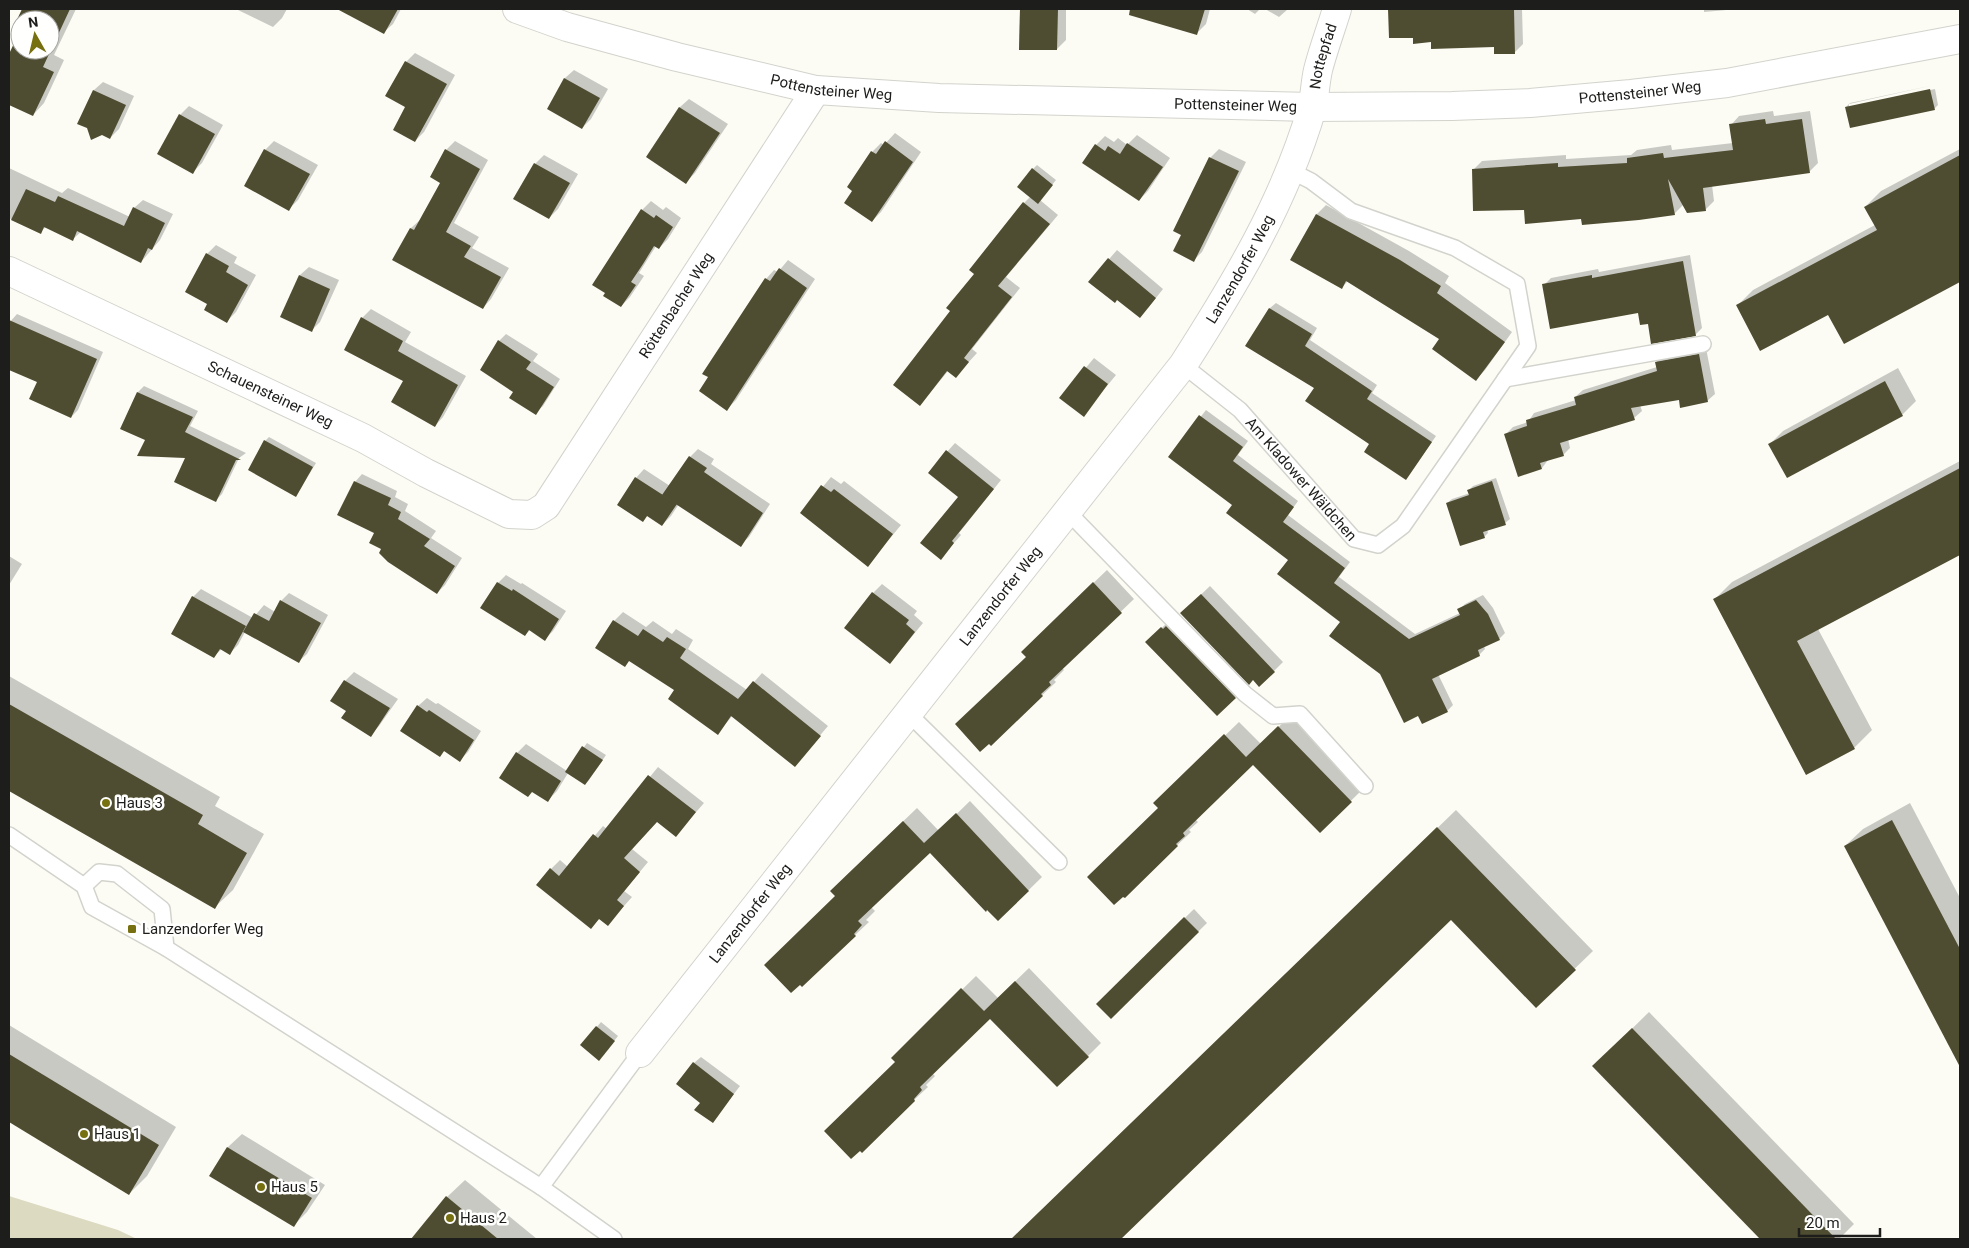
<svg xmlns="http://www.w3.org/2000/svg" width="1969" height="1248" viewBox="0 0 1969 1248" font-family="Roboto,sans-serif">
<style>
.green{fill:#dcdac0}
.shadow{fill:#0003;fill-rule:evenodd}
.building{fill:#4f4d31;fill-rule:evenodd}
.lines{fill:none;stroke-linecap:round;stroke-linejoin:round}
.service-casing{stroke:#d3d3cd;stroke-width:18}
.minor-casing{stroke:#d3d3cd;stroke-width:30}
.service{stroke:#fff;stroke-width:15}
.minor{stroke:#fff;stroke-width:28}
.poi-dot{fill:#777010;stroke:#fffffe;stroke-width:2}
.labels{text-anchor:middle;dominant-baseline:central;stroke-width:5;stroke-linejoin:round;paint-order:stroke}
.street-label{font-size:15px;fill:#1d1d1b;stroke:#fffffe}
.poi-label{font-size:15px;fill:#1d1d1b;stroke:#fffffe;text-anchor:start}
</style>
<rect width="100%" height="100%" fill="#fcfcf5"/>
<path class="green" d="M9,1196L118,1230L137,1239H9Z"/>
<g class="shadow">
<path d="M23,9H76L54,55L64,60L44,103L33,115L9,104V57L18,37L16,24ZM20,20H50V50H20Z"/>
<path d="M236,9H287L282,18L273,27Z"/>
<path d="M352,9H401L393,24L384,32L349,14Z"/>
<path d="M1020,9H1066V40L1057,49L1019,48Z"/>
<path d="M1160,9H1210L1206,24L1197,33L1156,21Z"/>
<path d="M1247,9H1260L1255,14Z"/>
<path d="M1265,9H1288L1279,17Z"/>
<path d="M1389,9H1526H1522L1523,44L1514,53L1495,46L1433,40L1414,36L1390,37Z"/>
<path d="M1704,9H1738L1704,12Z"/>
<path d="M415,53L455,75L424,132L415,141L406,62Z"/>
<path d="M574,70L608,89L591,119L582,128L548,108L565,78Z"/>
<path d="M103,82L134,96L119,129L110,138L79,124L94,90Z"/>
<path d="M1934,85L1849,104V107L1935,89L1938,105L1934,109L1846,107L1850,103Z"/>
<path d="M689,99L728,124L695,173L686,182L647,157L680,107Z"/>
<path d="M189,106L223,125L202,163L193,172L159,153L180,115Z"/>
<path d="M1773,111L1774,116L1810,111L1818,163L1809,172L1712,185L1714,201L1705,210L1683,205L1674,214L1583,218L1526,208L1473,170L1482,161L1566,155V159L1631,155L1637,150L1671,145L1672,150L1733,143L1731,125L1739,116Z"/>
<path d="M895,133L921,152L881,212L872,221V152L881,143L884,145Z"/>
<path d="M1137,135L1170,158L1148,191L1139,200L1096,145L1105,136L1114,142L1118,138L1127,145Z"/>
<path d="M274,141L318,165L298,200L289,209L265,150Z"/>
<path d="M455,141L488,160L454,223L479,237L472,248L509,268L491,299L483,308L394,260L411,228L420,220L421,221L441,182L446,150Z"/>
<path d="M1219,149L1246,162L1202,252L1194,260L1183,234L1210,158Z"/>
<path d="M1960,149V280L1845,342L1829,313L1737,306L1753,290L1875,225L1865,207L1881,191Z"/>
<path d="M544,155L578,174L558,209L549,218L535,164Z"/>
<path d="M1037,165L1056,180L1040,200L1058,215L1006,277L1020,288L972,349L977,353L956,376L948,371L920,405L952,311L976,273L1024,203L1031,196L1033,169Z"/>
<path d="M9,168L62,193L68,188L130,217L134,208L143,200L173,214L160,240L141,262L81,232L73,239L46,227L40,232L9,218Z"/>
<path d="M651,201L663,210L666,207L681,218L668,239L659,248L656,246L639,273L644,276L630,297L621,306L642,210Z"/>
<path d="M1326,205L1409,251L1449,276L1445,283L1512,332L1485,370L1476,379L1441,339L1348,281L1342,287L1292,260L1317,214Z"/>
<path d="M216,245L237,257L234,263L256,275L236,312L227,321L209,303L207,254Z"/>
<path d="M1117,250L1163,289L1148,308L1117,298L1090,281Z"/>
<path d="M1690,255L1702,328L1695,335L1639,312L1544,285L1551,278L1598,269L1599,272Z"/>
<path d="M788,260L815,279L736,400L727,409L766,279L774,270L778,272Z"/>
<path d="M309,267L339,280L320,322L312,330L300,275Z"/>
<path d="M1276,303L1317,328L1310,340L1377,385L1372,393L1436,436L1406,479L1315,388L1247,346L1270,308Z"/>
<path d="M371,309L411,332L405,342L466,376L443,417L435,426L362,318Z"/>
<path d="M17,314L103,352L78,410L71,417L38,382L9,369V323Z"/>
<path d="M506,334L538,354L533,361L560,379L543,406L535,413L515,391L499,341Z"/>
<path d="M1706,348L1715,394L1707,401L1680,398L1640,405L1642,411L1634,418L1568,439L1570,448L1563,455L1548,460L1542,468L1506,434L1513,427L1528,422L1534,413L1576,400L1575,397L1583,390L1657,367L1656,362L1664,355Z"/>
<path d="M1094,358L1116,375L1083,415L1061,398Z"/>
<path d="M1898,368L1916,401L1903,414L1787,477L1770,444L1783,431Z"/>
<path d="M144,386L198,411L190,426L246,453L239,458L222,494L216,500L187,456L122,428L138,392Z"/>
<path d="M1206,410L1248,441L1238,455L1298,501L1288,515L1350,562L1339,577L1415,634L1460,613L1459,610L1465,604L1483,595L1493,608L1505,633L1499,639L1484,646L1485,649L1479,655L1438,674L1453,705L1447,711L1422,723L1418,715L1380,673L1342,621L1290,560L1234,505L1169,457Z"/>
<path d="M269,437L316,463L296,496L265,441Z"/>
<path d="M955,443L1001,480L959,533L961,535L940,559L959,497L929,472Z"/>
<path d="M698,449L714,459L711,464L770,504L749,537L740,545L679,504L671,516L662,525L648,515L643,521L636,478L644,469L670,486L690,457Z"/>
<path d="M1960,461V553L1818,629L1872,730L1854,748L1714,600L1732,582Z"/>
<path d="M362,474L397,491L395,497L408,504L405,511L436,531L431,538L462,558L445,585L437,593L383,548L355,482Z"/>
<path d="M831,477L841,484L844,481L901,525L868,565L801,513Z"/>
<path d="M1496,478L1510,519L1505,523L1487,529L1488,533L1484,537L1447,503L1452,499L1470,493L1469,490L1473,486Z"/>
<path d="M9,556L22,564L9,585Z"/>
<path d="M1107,570L1134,599L1062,668L1064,670L1054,680L1056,682L991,744L1036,638Z"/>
<path d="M506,575L521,584L522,583L566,611L553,631L545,639L530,630L525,635L498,583Z"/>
<path d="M882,584L917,611L914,615L923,623L890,663L873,593Z"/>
<path d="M1210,586L1283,662L1260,685L1190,605Z"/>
<path d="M201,589L253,618L264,605L275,612L281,601L289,593L328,615L307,654L298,662L245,632L238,645L230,653L222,649L214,656L193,597Z"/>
<path d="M623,612L646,627L653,621L672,634L676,629L693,640L688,649L747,690L762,673L828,726L795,765L733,715L718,733L676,689L630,660L625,665L597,647L614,621Z"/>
<path d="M1171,623L1239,693L1217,714L1147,642L1166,624L1168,626Z"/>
<path d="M354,672L398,699L379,726L370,735L348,710L332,700L345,681Z"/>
<path d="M9,676L220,797L215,806L264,834L233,890L215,907L9,789Z"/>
<path d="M427,698L436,704L438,703L481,731L468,752L460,760L445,750L440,756L418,706Z"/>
<path d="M1292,714L1364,788L1320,831L1253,763L1195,819L1198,822L1189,830L1191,832L1124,896L1160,808L1155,803L1239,722L1261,744Z"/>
<path d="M587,743L606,755L589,780L585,784L568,773L557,791L548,800L517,753L526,744L567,771Z"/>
<path d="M658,767L704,803L676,835L658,820L632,849L648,862L624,891L632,897L608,924L600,918L591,927L551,869L560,860L568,867L603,826L607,829Z"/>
<path d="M970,801L1042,877L998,920L930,851L871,907L875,911L866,920L869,922L802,985L845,877L917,808L939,831Z"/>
<path d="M1910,803L1960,898V1064L1845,846L1863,829Z"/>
<path d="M1456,810L1593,951L1536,1006L1451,918L1119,1239H1012Z"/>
<path d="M1194,909L1207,923L1111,1017L1097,1004Z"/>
<path d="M1029,968L1101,1043L1088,1056L990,1017L932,1073L935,1076L926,1085L928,1087L914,1100L897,1062L892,1058L976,976L998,998Z"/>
<path d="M1649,1012L1854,1224L1839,1239H1761L1594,1066Z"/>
<path d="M601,1022L618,1036L603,1055L582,1045Z"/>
<path d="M9,1025L176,1127L147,1176L129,1194L9,1121Z"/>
<path d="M701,1057L740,1086L713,1121L701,1102L694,1063Z"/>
<path d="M242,1134L325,1185L307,1212L293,1226L211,1175L228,1147Z"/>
<path d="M465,1180L537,1239H412L447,1197Z"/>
</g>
<g class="building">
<path d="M22,9H70L43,67L54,72L33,116L9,105V54L17,37L15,24ZM20,20H50V50H20Z"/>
<path d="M337,9H398L384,34Z"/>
<path d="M1020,9H1058L1057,50H1019Z"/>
<path d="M1130,9H1205L1197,35L1129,15Z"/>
<path d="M1388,9H1514L1515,54H1494V47L1431,49V42L1413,44V38H1389Z"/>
<path d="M405,61L447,84L415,142L393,130L405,107L385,96Z"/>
<path d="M564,78L600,98L582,129L547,109Z"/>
<path d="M1930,89L1935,110L1850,128L1845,107Z"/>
<path d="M93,90L126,105L110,139L102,135L91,140L87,128L77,124Z"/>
<path d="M679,107L720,133L686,184L646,157Z"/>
<path d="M179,114L215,134L193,174L157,154Z"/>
<path d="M1765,119L1766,124L1802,119L1810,173L1703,188L1706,211L1687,213L1668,179L1675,215L1639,220L1582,225L1581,219L1525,224L1524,210L1473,211L1472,169L1558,163V167L1627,163V158L1663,153L1664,158L1733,150L1729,124Z"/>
<path d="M885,141L913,162L872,222L844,203L852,191L847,187L871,151L876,154Z"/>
<path d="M1127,143L1163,167L1139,201L1082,163L1095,144L1105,151L1108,146L1120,154Z"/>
<path d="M264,149L310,174L289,211L244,186Z"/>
<path d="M445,149L480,169L446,232L471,246L464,257L501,277L483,309L392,260L410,228L414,230L440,183L430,177Z"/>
<path d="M1960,155V282L1844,344L1828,315L1760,351L1736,305L1877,230L1864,207Z"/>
<path d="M1209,157L1239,171L1194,262L1173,251L1181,235L1173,231Z"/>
<path d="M534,163L570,183L549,219L513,199Z"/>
<path d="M1032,168L1053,185L1038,204L1017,187Z"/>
<path d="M26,189L55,202L58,196L124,226L133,207L165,223L152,250L148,248L141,263L77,231L73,241L44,227L41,234L11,220Z"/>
<path d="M1023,202L1050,224L998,286L1012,297L964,358L969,362L956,378L947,371L920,406L893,385L950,311L946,308L974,274L969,270Z"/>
<path d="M641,209L654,218L656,215L673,227L659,249L654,246L643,264L631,282L636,285L621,307L603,296L605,293L592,285Z"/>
<path d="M1316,214L1400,260L1441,286L1437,293L1505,342L1476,381L1432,349L1439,339L1346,281L1342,289L1290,260Z"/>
<path d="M206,253L229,266L226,272L248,285L227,323L204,310L207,304L185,292Z"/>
<path d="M1108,258L1156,298L1140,318L1117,300L1115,303L1088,282Z"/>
<path d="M1683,261L1696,336L1651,344L1648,324L1640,325L1638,313L1550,329L1542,284L1592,275V278Z"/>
<path d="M779,268L807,288L727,411L699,391L708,377L702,374L765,278L770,281Z"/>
<path d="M299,275L330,289L312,332L280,317Z"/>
<path d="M1269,308L1312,334L1305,346L1372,391L1367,399L1432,442L1406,480L1364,452L1369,444L1305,401L1314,388L1245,346Z"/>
<path d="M361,317L403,341L398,351L458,385L435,427L391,402L403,381L344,350Z"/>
<path d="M9,320L97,359L71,418L29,399L37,382L9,370Z"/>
<path d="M498,340L531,362L526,369L554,387L536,415L509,398L513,392L480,370Z"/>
<path d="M1699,354L1708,402L1680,408L1679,400L1631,408L1635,420L1560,443L1564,456L1540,463L1542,469L1518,477L1504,434L1527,426L1526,420L1576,405L1574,397L1657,371L1655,362Z"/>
<path d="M1084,366L1108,384L1084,417L1059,398Z"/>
<path d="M1885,381L1903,416L1787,478L1768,444Z"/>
<path d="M137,392L193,417L185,432L241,460H236L216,502L174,482L185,458L137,456L145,440L120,429Z"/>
<path d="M1199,415L1243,447L1233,461L1294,507L1283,522L1345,568L1334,583L1409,639L1460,615L1457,609L1476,600L1488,614L1500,640L1478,650L1480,656L1432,679L1448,712L1422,724L1418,716L1404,723L1380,674L1329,636L1340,622L1277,574L1288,560L1226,513L1232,505L1168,457Z"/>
<path d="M264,440L313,467L296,497L248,470Z"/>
<path d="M946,450L994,489L952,541L954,543L941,560L920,543L958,497L928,473Z"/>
<path d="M689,456L707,468L704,472L763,513L741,547L662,495Z"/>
<path d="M1960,468V555L1797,641L1855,749L1806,775L1713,599Z"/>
<path d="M635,477L677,504L662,526L647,516L643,522L617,505Z"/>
<path d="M354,481L391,498L388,505L401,512L398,519L430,539L424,546L455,566L437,594L388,562L379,553L381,549L369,543L374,533L337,515Z"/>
<path d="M1492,481L1506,525L1483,532L1485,538L1460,546L1446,503L1469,495L1467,490Z"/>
<path d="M821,485L831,492L834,489L893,534L868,567L800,513Z"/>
<path d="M497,582L512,591L513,589L559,619L545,641L529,630L525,636L480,608Z"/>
<path d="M1093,582L1122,613L1049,682L1051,685L1041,694L1043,696L991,746L989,744L980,752L955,724L1026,657L1021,652Z"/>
<path d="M872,592L909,620L906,624L915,632L890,664L844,628Z"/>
<path d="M1201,594L1275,672L1259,687L1253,680L1249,685L1180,613Z"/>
<path d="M192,596L246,626L230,655L220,649L214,658L171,634Z"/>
<path d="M280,600L321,623L299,663L243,632L254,613L269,621Z"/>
<path d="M613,620L638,636L643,629L663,642L667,637L686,649L680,658L738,699L753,681L821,736L795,767L731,716L718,735L668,699L674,690L629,661L625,667L595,648Z"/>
<path d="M1166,626L1236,698L1217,716L1145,642L1161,627L1163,629Z"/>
<path d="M344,680L390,708L371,737L341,718L346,711L330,701Z"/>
<path d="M9,704L203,815L198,824L247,853L215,909L9,791Z"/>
<path d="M417,705L427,712L429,710L474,740L460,762L444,751L440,757L400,731Z"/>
<path d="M1278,726L1352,802L1320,833L1253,765L1183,833L1185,836L1176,844L1178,846L1125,898L1123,897L1114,905L1087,877L1158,808L1153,803L1224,734L1246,757Z"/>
<path d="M582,746L603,760L585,785L565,772Z"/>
<path d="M516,752L561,781L548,802L532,792L528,797L499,778Z"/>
<path d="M648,775L696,812L676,837L657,822L624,858L640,872L617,900L624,906L608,926L599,919L591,929L536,885L550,868L559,876L593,834L598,838Z"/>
<path d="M956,813L1029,891L998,921L987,910L986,912L930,853L858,921L862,925L854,934L856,936L802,987L800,985L791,993L764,965L835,896L830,891L903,821L924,843Z"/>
<path d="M1892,820L1960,949V1067L1844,846Z"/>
<path d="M1437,827L1576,970L1536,1008L1451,920L1121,1239H1011Z"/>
<path d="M1184,917L1199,932L1111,1019L1096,1004Z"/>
<path d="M1015,981L1089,1057L1057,1087L990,1019L920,1087L922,1090L914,1099L915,1101L862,1153L860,1151L851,1159L824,1131L895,1062L891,1058L961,988L984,1011Z"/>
<path d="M596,1026L615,1041L599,1061L580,1045Z"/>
<path d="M1632,1028L1836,1239H1760L1656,1132L1592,1066Z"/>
<path d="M9,1054L159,1145L129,1195L9,1122Z"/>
<path d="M693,1062L734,1094L713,1123L694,1110L700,1103L676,1084Z"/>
<path d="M227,1147L312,1198L294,1227L209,1176Z"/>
<path d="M446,1196L498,1239H411Z"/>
</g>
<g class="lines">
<g class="service-casing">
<g id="service">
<path id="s1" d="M1183,365L1240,410L1354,539L1378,545L1403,526L1528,346L1517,284L1455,248L1351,211L1311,181L1289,170"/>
<path d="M1505,379L1703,344"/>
<path d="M1068,512L1245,694L1273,716L1300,714L1365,786"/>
<path d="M909,714L1059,862"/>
<path d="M9,835L84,886L92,907L166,948L541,1187L614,1239"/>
<path d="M84,886L99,872L117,874L162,909L166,948"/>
<path d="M541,1187L640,1053"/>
</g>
</g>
<g class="minor-casing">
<g id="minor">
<path id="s2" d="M517,9L567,27L677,57L816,90L939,98L1312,107L1452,106L1530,103L1631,94L1727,83L1960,39"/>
<path id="s3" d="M9,271L363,438L426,473L509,514L532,515L546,506L816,90"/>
<path id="s4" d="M640,1053L1183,365C1235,284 1285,201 1312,108C1315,96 1315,83 1318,70C1323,50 1331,29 1337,9"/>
</g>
</g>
<use href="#service" class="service"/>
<use href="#minor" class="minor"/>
</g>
<g class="poi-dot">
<circle cx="106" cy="803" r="5"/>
<rect x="127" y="924" width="10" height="10" rx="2.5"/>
<circle cx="84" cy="1134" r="5"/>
<circle cx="261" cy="1187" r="5"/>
<circle cx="450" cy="1218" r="5"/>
</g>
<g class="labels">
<g class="street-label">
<text stroke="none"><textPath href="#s4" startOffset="1218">Nottepfad</textPath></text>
<text stroke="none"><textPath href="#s2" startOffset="325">Pottensteiner Weg</textPath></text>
<text stroke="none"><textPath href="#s2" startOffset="1135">Pottensteiner Weg</textPath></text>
<text stroke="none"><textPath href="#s2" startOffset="730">Pottensteiner Weg</textPath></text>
<text stroke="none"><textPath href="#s4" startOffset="988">Lanzendorfer Weg</textPath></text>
<text stroke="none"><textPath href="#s3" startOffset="835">Röttenbacher Weg</textPath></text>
<text stroke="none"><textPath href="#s3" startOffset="289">Schauensteiner Weg</textPath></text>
<text stroke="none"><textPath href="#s1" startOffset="165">Am Kladower Wäldchen</textPath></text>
<text stroke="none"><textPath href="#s4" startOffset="582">Lanzendorfer Weg</textPath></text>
<text stroke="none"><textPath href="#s4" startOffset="178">Lanzendorfer Weg</textPath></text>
</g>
<g class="poi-label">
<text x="116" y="803">Haus 3</text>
<text x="142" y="929">Lanzendorfer Weg</text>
<text x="94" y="1134">Haus 1</text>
<text x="271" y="1187">Haus 5</text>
<text x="460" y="1218">Haus 2</text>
</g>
</g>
<rect width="1969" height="1248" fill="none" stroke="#1d1d1b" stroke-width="20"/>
<g transform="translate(35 35) rotate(352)"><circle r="24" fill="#fffffe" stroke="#a5a5a3"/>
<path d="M0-4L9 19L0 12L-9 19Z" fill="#777010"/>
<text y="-8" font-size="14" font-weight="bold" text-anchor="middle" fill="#1d1d1b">N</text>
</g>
<path d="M1799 1228v8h81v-8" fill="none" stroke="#1d1d1b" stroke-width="2.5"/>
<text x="1806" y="1228" font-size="15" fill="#1d1d1b" stroke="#fffffe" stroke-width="4" paint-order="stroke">20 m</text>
</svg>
